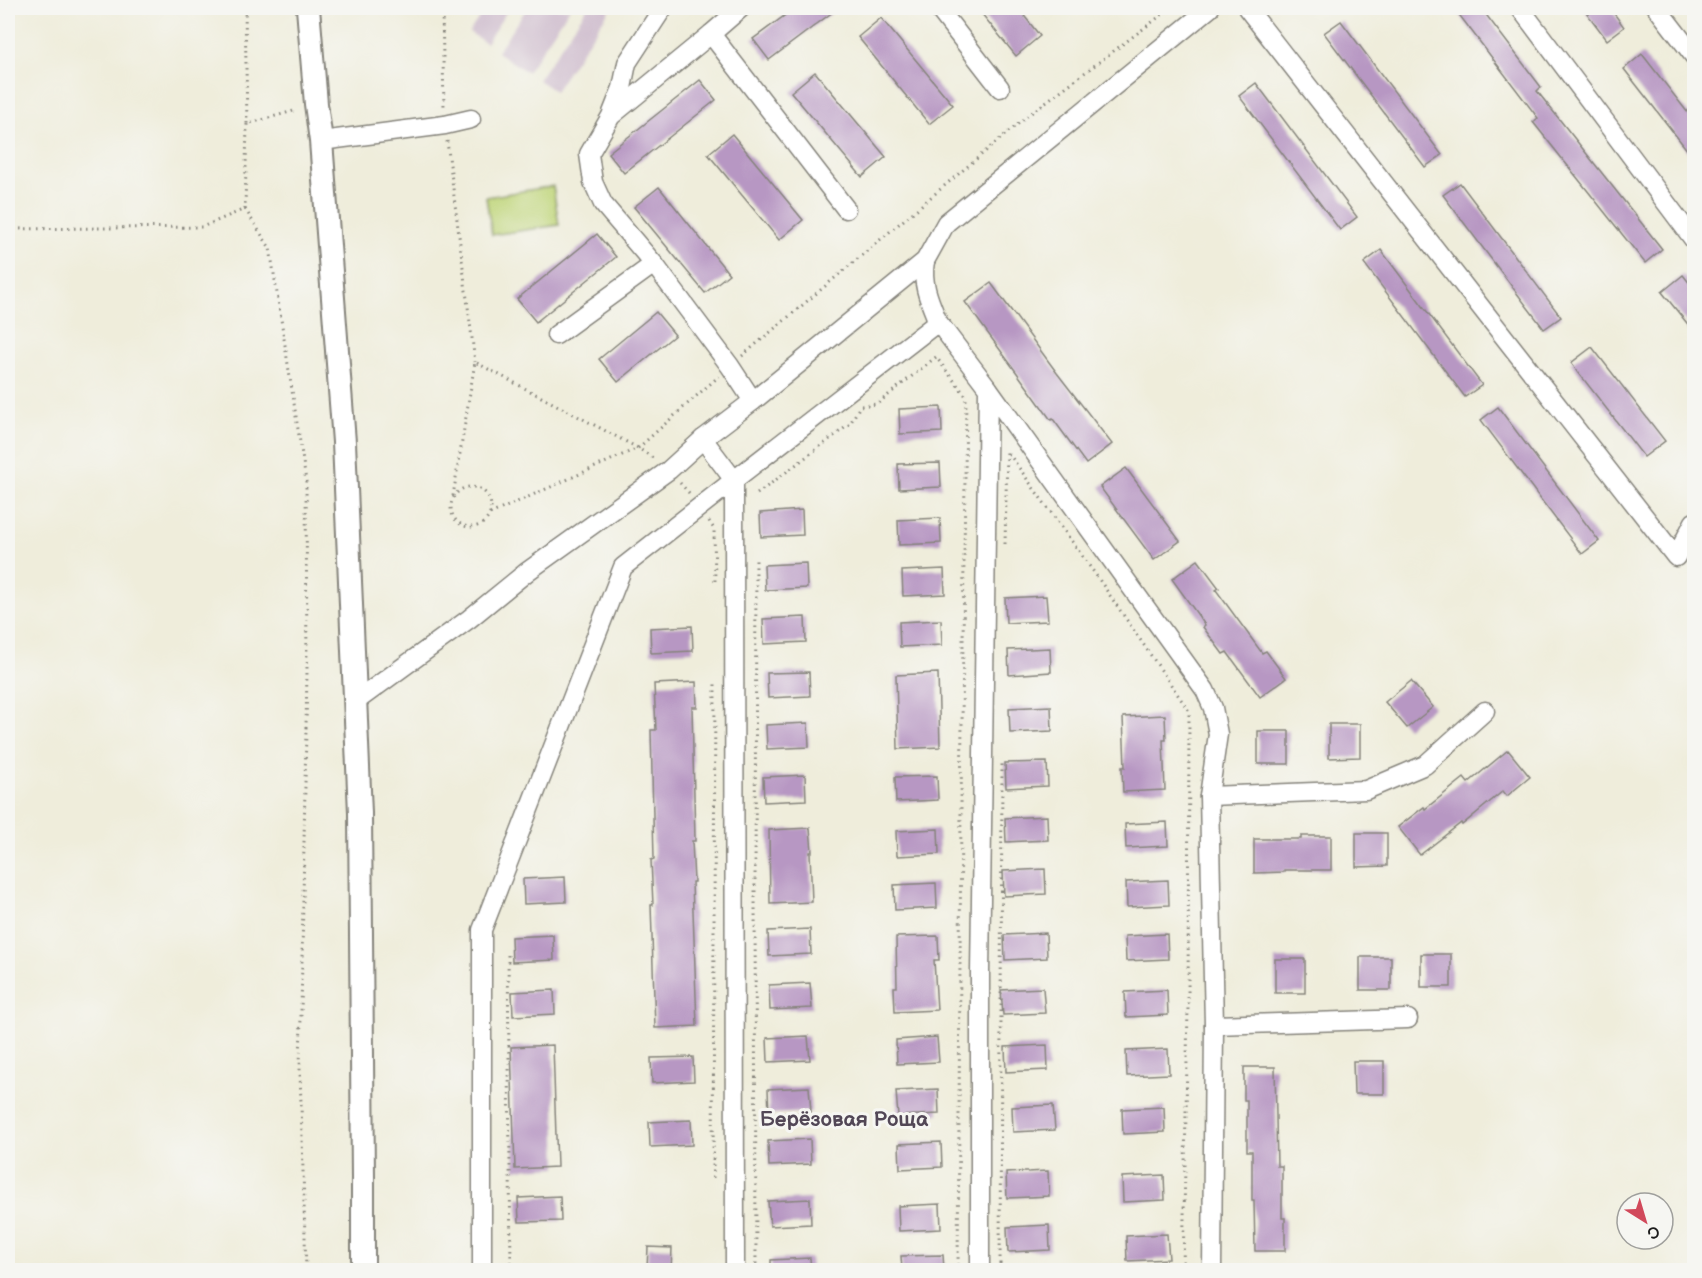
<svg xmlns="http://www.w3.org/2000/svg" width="1702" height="1278" viewBox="0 0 1702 1278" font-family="'Balsamiq Sans',sans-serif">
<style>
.industrial{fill:#cfbdce}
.green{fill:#bfd579;stroke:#6e784a;stroke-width:1.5}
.building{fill:#b797c3}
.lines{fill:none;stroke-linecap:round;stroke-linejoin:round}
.minor-casing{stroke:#86847c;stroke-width:21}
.major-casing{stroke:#86847c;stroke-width:26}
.path{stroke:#86847c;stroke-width:3;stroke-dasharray:1.5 4.5;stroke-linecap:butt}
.minor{stroke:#fff;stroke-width:18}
.major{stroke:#fff;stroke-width:22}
.labels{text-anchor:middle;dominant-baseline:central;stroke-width:6;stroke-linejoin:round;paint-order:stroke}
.neighbourhood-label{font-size:21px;font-weight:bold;fill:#524756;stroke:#f6f6f2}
</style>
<rect width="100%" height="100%" fill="#f6f6f2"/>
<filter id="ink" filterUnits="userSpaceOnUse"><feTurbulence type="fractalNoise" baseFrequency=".0167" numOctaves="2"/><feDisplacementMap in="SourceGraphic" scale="12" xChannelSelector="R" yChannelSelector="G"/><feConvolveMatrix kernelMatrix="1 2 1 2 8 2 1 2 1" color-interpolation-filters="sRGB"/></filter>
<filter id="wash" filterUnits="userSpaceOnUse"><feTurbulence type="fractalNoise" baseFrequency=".008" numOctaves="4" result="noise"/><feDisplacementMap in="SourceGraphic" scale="24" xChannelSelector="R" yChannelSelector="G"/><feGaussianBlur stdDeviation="1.35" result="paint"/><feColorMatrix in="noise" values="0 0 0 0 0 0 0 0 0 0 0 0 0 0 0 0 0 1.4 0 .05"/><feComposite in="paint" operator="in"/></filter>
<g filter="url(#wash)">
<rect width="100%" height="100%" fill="#efeddb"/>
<g class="industrial">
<path d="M486,8H509L486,43L469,32Z"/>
<path d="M527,8H570L527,72L497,52Z"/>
<path d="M587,8H611L555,91L538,80Z"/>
</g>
<path class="green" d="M553,186L559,225L492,235L486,197Z"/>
<g id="blocks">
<g class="building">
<path d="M795,8H838L769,60L753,39Z"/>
<path d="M977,8H1018L1040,36L1016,56Z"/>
<path d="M1454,8H1481L1541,87L1537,91L1662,249L1645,263L1533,122L1538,118Z"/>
<path d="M1583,8H1610L1624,27L1607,40Z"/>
<path d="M881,18L953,105L929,124L858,37Z"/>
<path d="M1341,21L1442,155L1425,167L1324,33Z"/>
<path d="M1642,54L1695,122V160L1624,69Z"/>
<path d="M815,72L886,157L862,177L791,92Z"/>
<path d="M700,80L716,100L624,173L608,153Z"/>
<path d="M1256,83L1357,217L1340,230L1239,96Z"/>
<path d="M732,134L803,220L779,240L708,154Z"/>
<path d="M1460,183L1561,317L1544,329L1443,195Z"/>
<path d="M659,187L729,274L705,293L634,207Z"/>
<path d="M597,234L616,257L536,322L517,299Z"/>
<path d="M1381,250L1482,385L1465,397L1364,263Z"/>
<path d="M1683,275L1695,290V333L1662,292Z"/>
<path d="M991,283L1057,373L1112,444L1086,464L1053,419L1051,420L1017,373L965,302Z"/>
<path d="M656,312L675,335L618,382L599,359Z"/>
<path d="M1592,347L1665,441L1644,457L1571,363Z"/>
<path d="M941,407L942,432L900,434L899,409Z"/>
<path d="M1498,407L1599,541L1582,554L1481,420Z"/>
<path d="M940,463L941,487L899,489L898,464Z"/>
<path d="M1126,468L1180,541L1154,560L1100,487Z"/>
<path d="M802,510L803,535L761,537L760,513Z"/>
<path d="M940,518L941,543L899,545L898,520Z"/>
<path d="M1198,560L1219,588L1216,590L1262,653L1266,651L1286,678L1260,697L1227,652L1223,654L1203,627L1205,625L1172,579Z"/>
<path d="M806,563L807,588L765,590L764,565Z"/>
<path d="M944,569L945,594L903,596L902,571Z"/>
<path d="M1046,596L1048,621L1006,623L1005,598Z"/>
<path d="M805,617L806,642L764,644L763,619Z"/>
<path d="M941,620L942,645L900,647L899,622Z"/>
<path d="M692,626L693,651L651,653L650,628Z"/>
<path d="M1050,648L1051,672L1009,675L1008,650Z"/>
<path d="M809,672L810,696L768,698L767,673Z"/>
<path d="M938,673L940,747L898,749L896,675Z"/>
<path d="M1411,681L1433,707L1407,728L1385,702Z"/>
<path d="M696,682L697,707H692L695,841H692L694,882H692L697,1026L655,1028L651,905H653L651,860L654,859L651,730H656L654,684Z"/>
<path d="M1051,706L1052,731L1010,733L1009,708Z"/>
<path d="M1165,715L1166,740H1163L1165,790L1123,792L1122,767H1125L1123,717Z"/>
<path d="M808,723L809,747L767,749L766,725Z"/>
<path d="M1329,724H1360V757L1329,758Z"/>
<rect x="1258" y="731" width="31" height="33"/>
<path d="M1508,750L1530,777L1507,796L1503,791L1462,825L1461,823L1420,855L1398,827L1424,807L1425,809L1464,778L1468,783Z"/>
<path d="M1047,762L1048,786L1006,788L1005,763Z"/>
<path d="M805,775L806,800L764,802L763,777Z"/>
<path d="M937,776L938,800L896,802L895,777Z"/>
<path d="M1047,816L1048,840L1006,842L1005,818Z"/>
<path d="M1167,822L1168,846L1126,848L1125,824Z"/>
<path d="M810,828L812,852H810L812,902L770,904L769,830Z"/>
<path d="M938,829L939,854L897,856L896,831Z"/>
<path d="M1356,833H1387V866L1356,867Z"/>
<path d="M1301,836H1331V870H1284V872L1254,873V839H1301Z"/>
<path d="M1045,869L1046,894L1004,896L1003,871Z"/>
<path d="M565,877L566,902L524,904L523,879Z"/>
<path d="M1168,880L1169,905L1127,907L1126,882Z"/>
<path d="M936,883L937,908L895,910L894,885Z"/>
<path d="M810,929L811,954L769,956L768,931Z"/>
<path d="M1046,933L1047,958L1005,960L1004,935Z"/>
<path d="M1167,934L1168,959L1126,961L1125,936Z"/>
<path d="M553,935L554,960L512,962L511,937Z"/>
<path d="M938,936L939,960H934L937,1010L895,1012L894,987H897L896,937Z"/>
<rect x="1421" y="954" width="30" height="33"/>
<rect x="1360" y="957" width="31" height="33"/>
<rect x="1275" y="959" width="30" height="34"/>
<path d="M810,983L812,1008L770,1010L769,985Z"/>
<path d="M1043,988L1045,1013L1003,1015L1001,990Z"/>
<path d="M554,990L555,1014L513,1016L512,992Z"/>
<path d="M1167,990L1168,1015L1126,1017L1125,992Z"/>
<path d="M808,1036L810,1060L768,1062L767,1038Z"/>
<path d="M937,1037L939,1062L897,1064L896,1040Z"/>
<path d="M553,1045L557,1167L515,1169L511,1047Z"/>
<path d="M1047,1045L1048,1070L1006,1072L1005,1047Z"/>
<path d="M1168,1049L1169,1074L1127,1076L1126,1051Z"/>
<path d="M693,1057L694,1081L652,1083L651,1058Z"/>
<path d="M1353,1061H1384V1094H1354Z"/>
<path d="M1244,1067H1275L1277,1166H1282V1218H1285V1251H1255L1254,1200H1252V1151H1247V1100H1244Z"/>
<path d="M809,1087L811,1112L769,1114L768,1089Z"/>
<path d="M938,1089L939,1114L898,1116L896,1091Z"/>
<path d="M1053,1105L1055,1130L1013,1132L1012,1107Z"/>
<path d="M1164,1107L1165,1132L1123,1134L1122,1109Z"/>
<path d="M691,1120L692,1145L650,1147L649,1122Z"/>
<path d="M810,1139L811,1164L769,1166L768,1141Z"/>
<path d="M941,1142L942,1167L900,1169L899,1144Z"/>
<path d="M1048,1171L1049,1196L1007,1198L1006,1173Z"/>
<path d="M1164,1175L1165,1200L1123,1202L1122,1177Z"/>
<path d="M560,1196L561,1221L519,1222L518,1198Z"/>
<path d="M810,1199L811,1224L770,1226L768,1201Z"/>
<path d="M940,1204L941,1229L899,1231L898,1206Z"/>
<path d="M1049,1225L1050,1250L1008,1252L1007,1227Z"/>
<path d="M1167,1234L1169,1259L1127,1261L1126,1236Z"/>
<path d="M648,1247L672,1248L671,1270L647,1269Z"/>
<path d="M943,1255L944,1270H902L901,1256Z"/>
<path d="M810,1258L811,1270H771V1260Z"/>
</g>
</g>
</g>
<g filter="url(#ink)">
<use href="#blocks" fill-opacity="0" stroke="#86847c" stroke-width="1.5"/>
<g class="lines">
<g class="minor-casing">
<g id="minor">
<path d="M741,8L711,34L611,116L589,154L593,182L603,204L654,264L730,366L753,401"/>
<path d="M938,8L1000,88"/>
<path d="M1247,8L1676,557L1694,522"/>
<path d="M1520,8L1694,240"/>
<path d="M1657,8L1694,56"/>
<path d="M711,34L846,209"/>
<path d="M612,113L622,88L627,63L663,8"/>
<path d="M321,141L445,125L471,119"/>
<path d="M925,261C921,284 930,302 938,322"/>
<path d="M556,335L654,264"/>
<path d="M988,388L1205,690L1213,708L1218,734L1209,796L1214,1025L1212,1270"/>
<path d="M355,702L469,619L528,571L669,470L703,439L753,401L925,261L946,223L1210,8"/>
<path d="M1209,796L1366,790L1425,765L1485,711"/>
<path d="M1214,1025L1408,1019"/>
<path d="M482,1270V930L623,567L734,480L703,439"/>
<path d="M735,1270L734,480L938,322L988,388L980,974V1270"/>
</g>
</g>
<g class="major-casing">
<path id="major" d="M308,8L316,104L321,141L344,442L360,813L363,1177V1270"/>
</g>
<g class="path">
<path d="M245,8L247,124"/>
<path d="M442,8L444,108"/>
<path d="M447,141L475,362"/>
<path d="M245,209L270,248L306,481L307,670L300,1071L306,1270"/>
<path d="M8,229L202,227L245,209L247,124L297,110"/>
<path d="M742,356L1031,113L1171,8"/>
<path d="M680,483L690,494"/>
<circle cx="471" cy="507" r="20"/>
<path d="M757,494L850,424L860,406L877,404L936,357L966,396L961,806L958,1270"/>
<path d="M453,496L475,362L638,448L656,460"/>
<path d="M490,514L638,448L719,376"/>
<path d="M709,521L714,529L715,582"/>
<path d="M1005,544L1007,451L1098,578L1189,711L1188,1007L1183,1270"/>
<path d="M508,955L511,1270"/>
<path d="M713,1178L715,681"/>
<path d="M756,1270L755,889L756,557"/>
<path d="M1000,1270L1002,763"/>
</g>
<use href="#minor" class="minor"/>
<use href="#major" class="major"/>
</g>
</g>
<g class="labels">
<g class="neighbourhood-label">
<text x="844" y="1119">Берёзовая Роща</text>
</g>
</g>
<rect width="1702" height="1278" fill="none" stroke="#f6f6f2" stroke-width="30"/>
<g transform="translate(1645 1221) rotate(143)"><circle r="28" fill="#f6f6f2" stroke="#9f9f9c" stroke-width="1.5"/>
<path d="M0-4.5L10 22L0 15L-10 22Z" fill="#d1495b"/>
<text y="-9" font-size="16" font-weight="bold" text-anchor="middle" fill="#1c1c1c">С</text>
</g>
</svg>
